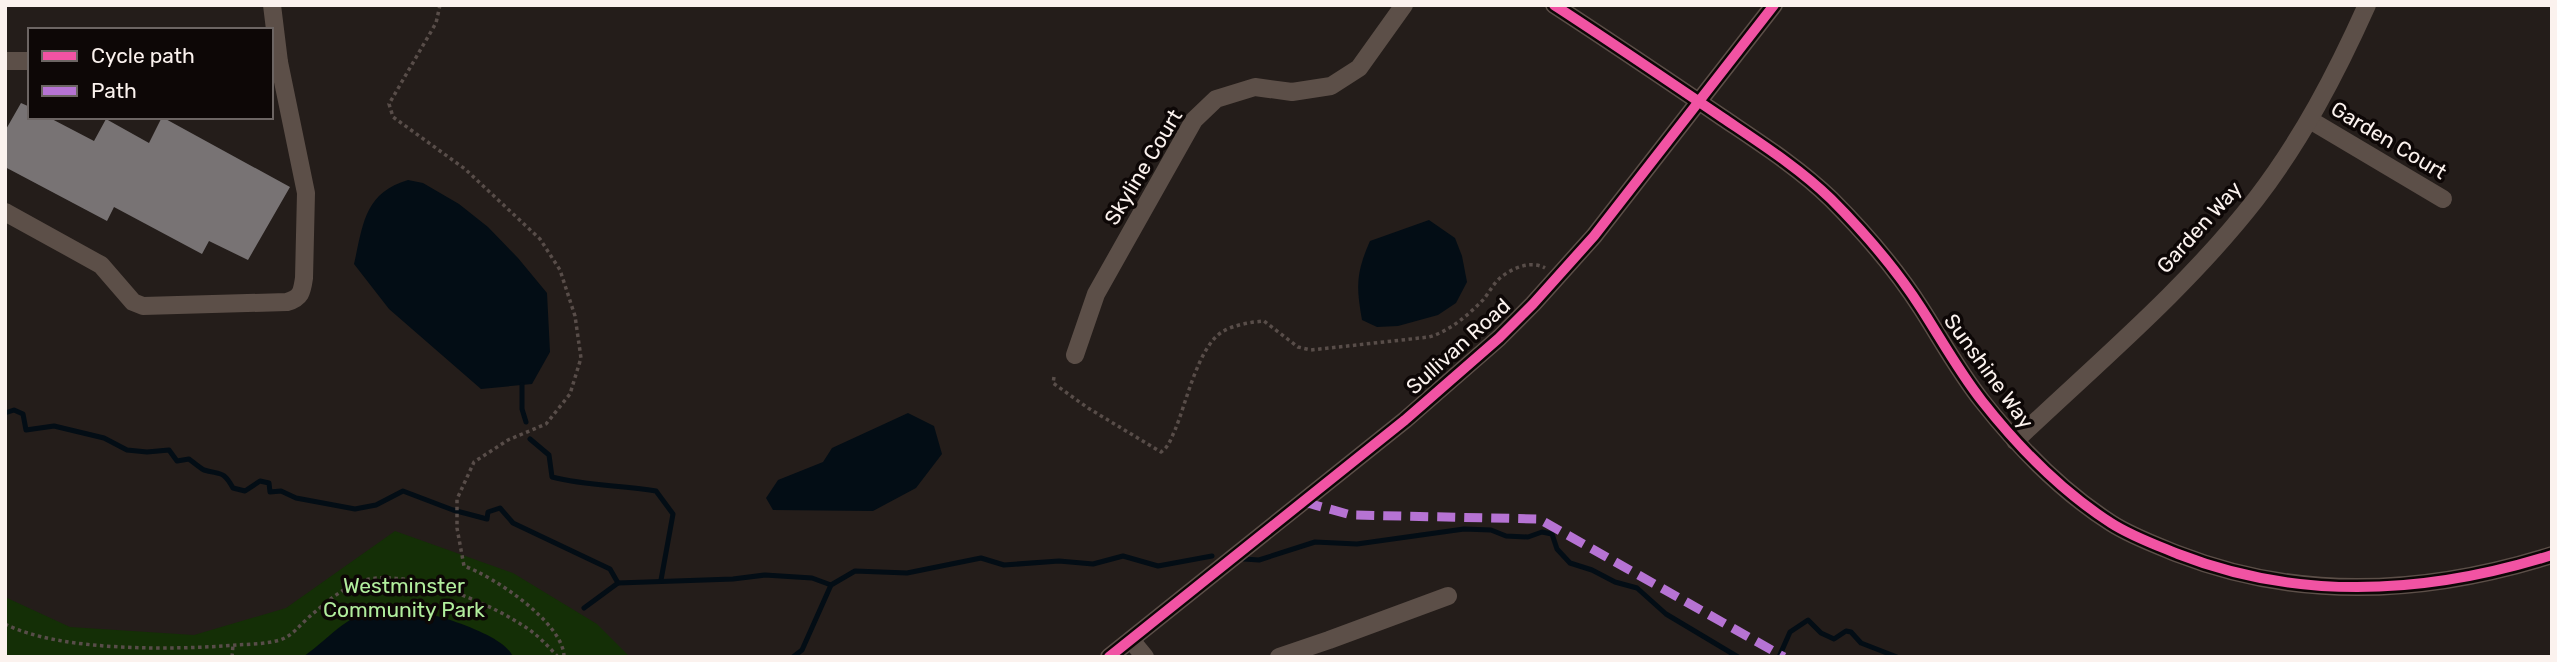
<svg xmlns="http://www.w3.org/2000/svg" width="2557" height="662" viewBox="0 0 2557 662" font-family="Rubik,sans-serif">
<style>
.green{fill:#142f06}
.water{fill:#030d15}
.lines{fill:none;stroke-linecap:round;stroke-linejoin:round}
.stream{stroke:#030d15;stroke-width:5}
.building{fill:#787374}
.path{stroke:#584d49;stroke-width:3.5;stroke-dasharray:3.5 3.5;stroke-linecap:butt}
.minor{stroke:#5c4f48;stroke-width:18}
.quiet{stroke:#b673d3;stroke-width:9;stroke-dasharray:18 9;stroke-linecap:butt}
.cycleway-casing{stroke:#0d0706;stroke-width:15}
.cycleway{stroke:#f153a3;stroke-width:10}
.labels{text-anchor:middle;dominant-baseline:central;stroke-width:7;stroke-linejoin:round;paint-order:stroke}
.street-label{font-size:21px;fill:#fbf2ee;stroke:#0d0706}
.park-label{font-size:21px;fill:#b1ed9d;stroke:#0d0706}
</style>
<rect width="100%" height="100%" fill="#241d1a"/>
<path class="green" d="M395,531L513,573L597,624L630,657H5V597L70,627L194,635L286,608Z"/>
<g class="water">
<path d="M408,180L423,183L459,204L488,227L518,258L547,293L550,352L532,384L481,389L389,309L354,264C363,225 364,193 408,180Z"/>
<path d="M1429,220L1455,238L1462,256L1467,282L1456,303L1438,315L1398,326L1377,327L1362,320C1356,286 1356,273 1370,241Z"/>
<path d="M908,413L934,426L942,454L916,488L873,511L773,510L766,498L778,480L823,462L832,448Z"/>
<path d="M389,607C415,607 505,632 513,657H303C334,635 348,611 389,607Z"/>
</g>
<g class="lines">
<g class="stream">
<path d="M522,385V409L526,422"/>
<path d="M5,413L14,410L23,414L26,430L54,426L104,438L127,450L147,452L169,450L177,461L189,459C193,462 200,468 204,470C221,475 223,470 233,488L245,491L260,481L269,483L270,492L281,491L296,498L355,509L376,505L403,491L453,510L487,519L488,512L500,508L513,523L610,569L618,583"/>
<path d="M530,439L549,455L552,477C586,486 621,485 656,491L673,514L661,580"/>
<path d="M1244,559L1259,560L1315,542L1357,544L1464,529L1491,530L1506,536L1528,537L1542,532L1552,534L1557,549L1570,563L1592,570L1615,582L1637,588L1666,614L1738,657"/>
<path d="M584,608L618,583L733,579L765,575L812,578L831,585"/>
<path d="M793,657L802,650L831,585L855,571L907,573L981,558L1004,565L1059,561L1093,564L1123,556L1158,566L1212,556"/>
<path d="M1779,657L1790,632L1808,620L1821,633L1834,639L1846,631L1851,632L1861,643L1897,657"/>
</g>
</g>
<path class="building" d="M21,103L30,107V117H48L94,141L106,119L149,143L162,117L290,187L248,260L209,241L202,254L114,207L107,221L5,167V131Z"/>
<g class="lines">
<g class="path">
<path d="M440,5L436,23L389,104L393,117L465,169L540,239L560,270L575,316L581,358L570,394L546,424L508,440L474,462L457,499V528L464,566C493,576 564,623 564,657"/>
<path d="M1054,377L1053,383L1088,408L1161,452C1169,447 1171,438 1175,430C1186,404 1198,347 1222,332C1233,325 1251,322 1264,321L1298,347L1311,350L1429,337C1450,331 1468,315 1483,300C1489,293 1493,284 1500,278C1512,268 1531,260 1545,268"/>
<path d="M5,624C60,652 175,650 237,645C251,644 266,644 280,640C292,636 299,626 309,617C323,605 339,591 356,583C398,564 486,601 522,625C536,633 547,645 558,657"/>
<path d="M232,657L233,645"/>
</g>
<g class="minor">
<path d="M272,5L279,62"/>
<path d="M1554,5C1611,42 1667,80 1723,118C1760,143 1799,168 1831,199C1864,232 1896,269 1921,308C1941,339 1959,372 1982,401C2019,448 2061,491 2111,523C2131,536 2156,545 2178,554C2301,602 2428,594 2552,555"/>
<path d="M5,61H30"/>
<path d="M2310,120L2443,199"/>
<path d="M5,212L101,265L133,302L143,306L287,302C301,298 302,292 304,278L306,193L279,62H271"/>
<path d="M1075,355L1096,294L1194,120L1216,99L1255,87L1292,92L1331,86L1359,68L1404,5"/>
<path d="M2015,441C2097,363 2186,289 2256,199C2302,139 2336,74 2367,5"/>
<path d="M1131,640L1145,657"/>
<path d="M1109,657L1405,420L1499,338L1533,304L1594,236L1774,5"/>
<path d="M1279,657L1329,640L1448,596"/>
</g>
<path class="quiet" d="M1304,502L1351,515L1539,519L1784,657"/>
<g class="cycleway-casing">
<g id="cycleway">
<path d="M1554,5C1611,42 1667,80 1723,118C1760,143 1799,168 1831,199C1864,232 1896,269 1921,308C1941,339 1959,372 1982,401C2019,448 2061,491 2111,523C2131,536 2156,545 2178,554C2301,602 2428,594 2552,555"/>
<path d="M1109,657L1405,420L1499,338L1533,304L1594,236L1774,5"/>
</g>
</g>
<use href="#cycleway" class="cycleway"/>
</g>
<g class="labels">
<g class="street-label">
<text transform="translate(2389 140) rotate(31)">Garden Court</text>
<text transform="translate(1143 167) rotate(-59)">Skyline Court</text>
<text transform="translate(2199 227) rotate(-48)">Garden Way</text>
<text transform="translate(1458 346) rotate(-42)">Sullivan Road</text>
<text transform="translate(1989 371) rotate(54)">Sunshine Way</text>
</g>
<g class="park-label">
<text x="404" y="585">Westminster<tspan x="404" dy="24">Community Park</tspan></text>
</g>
</g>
<rect width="2557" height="662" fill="none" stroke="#fbf2ee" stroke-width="14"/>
<rect x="28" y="28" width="245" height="91" fill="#0d0706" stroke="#6c6563" stroke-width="2"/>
<rect x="42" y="51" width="35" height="10" fill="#f153a3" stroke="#6c6563" stroke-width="2"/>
<text x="91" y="63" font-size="21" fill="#fbf2ee">Cycle path</text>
<rect x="42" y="86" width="35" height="10" fill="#b673d3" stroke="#6c6563" stroke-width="2"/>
<text x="91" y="98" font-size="21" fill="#fbf2ee">Path</text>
</svg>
